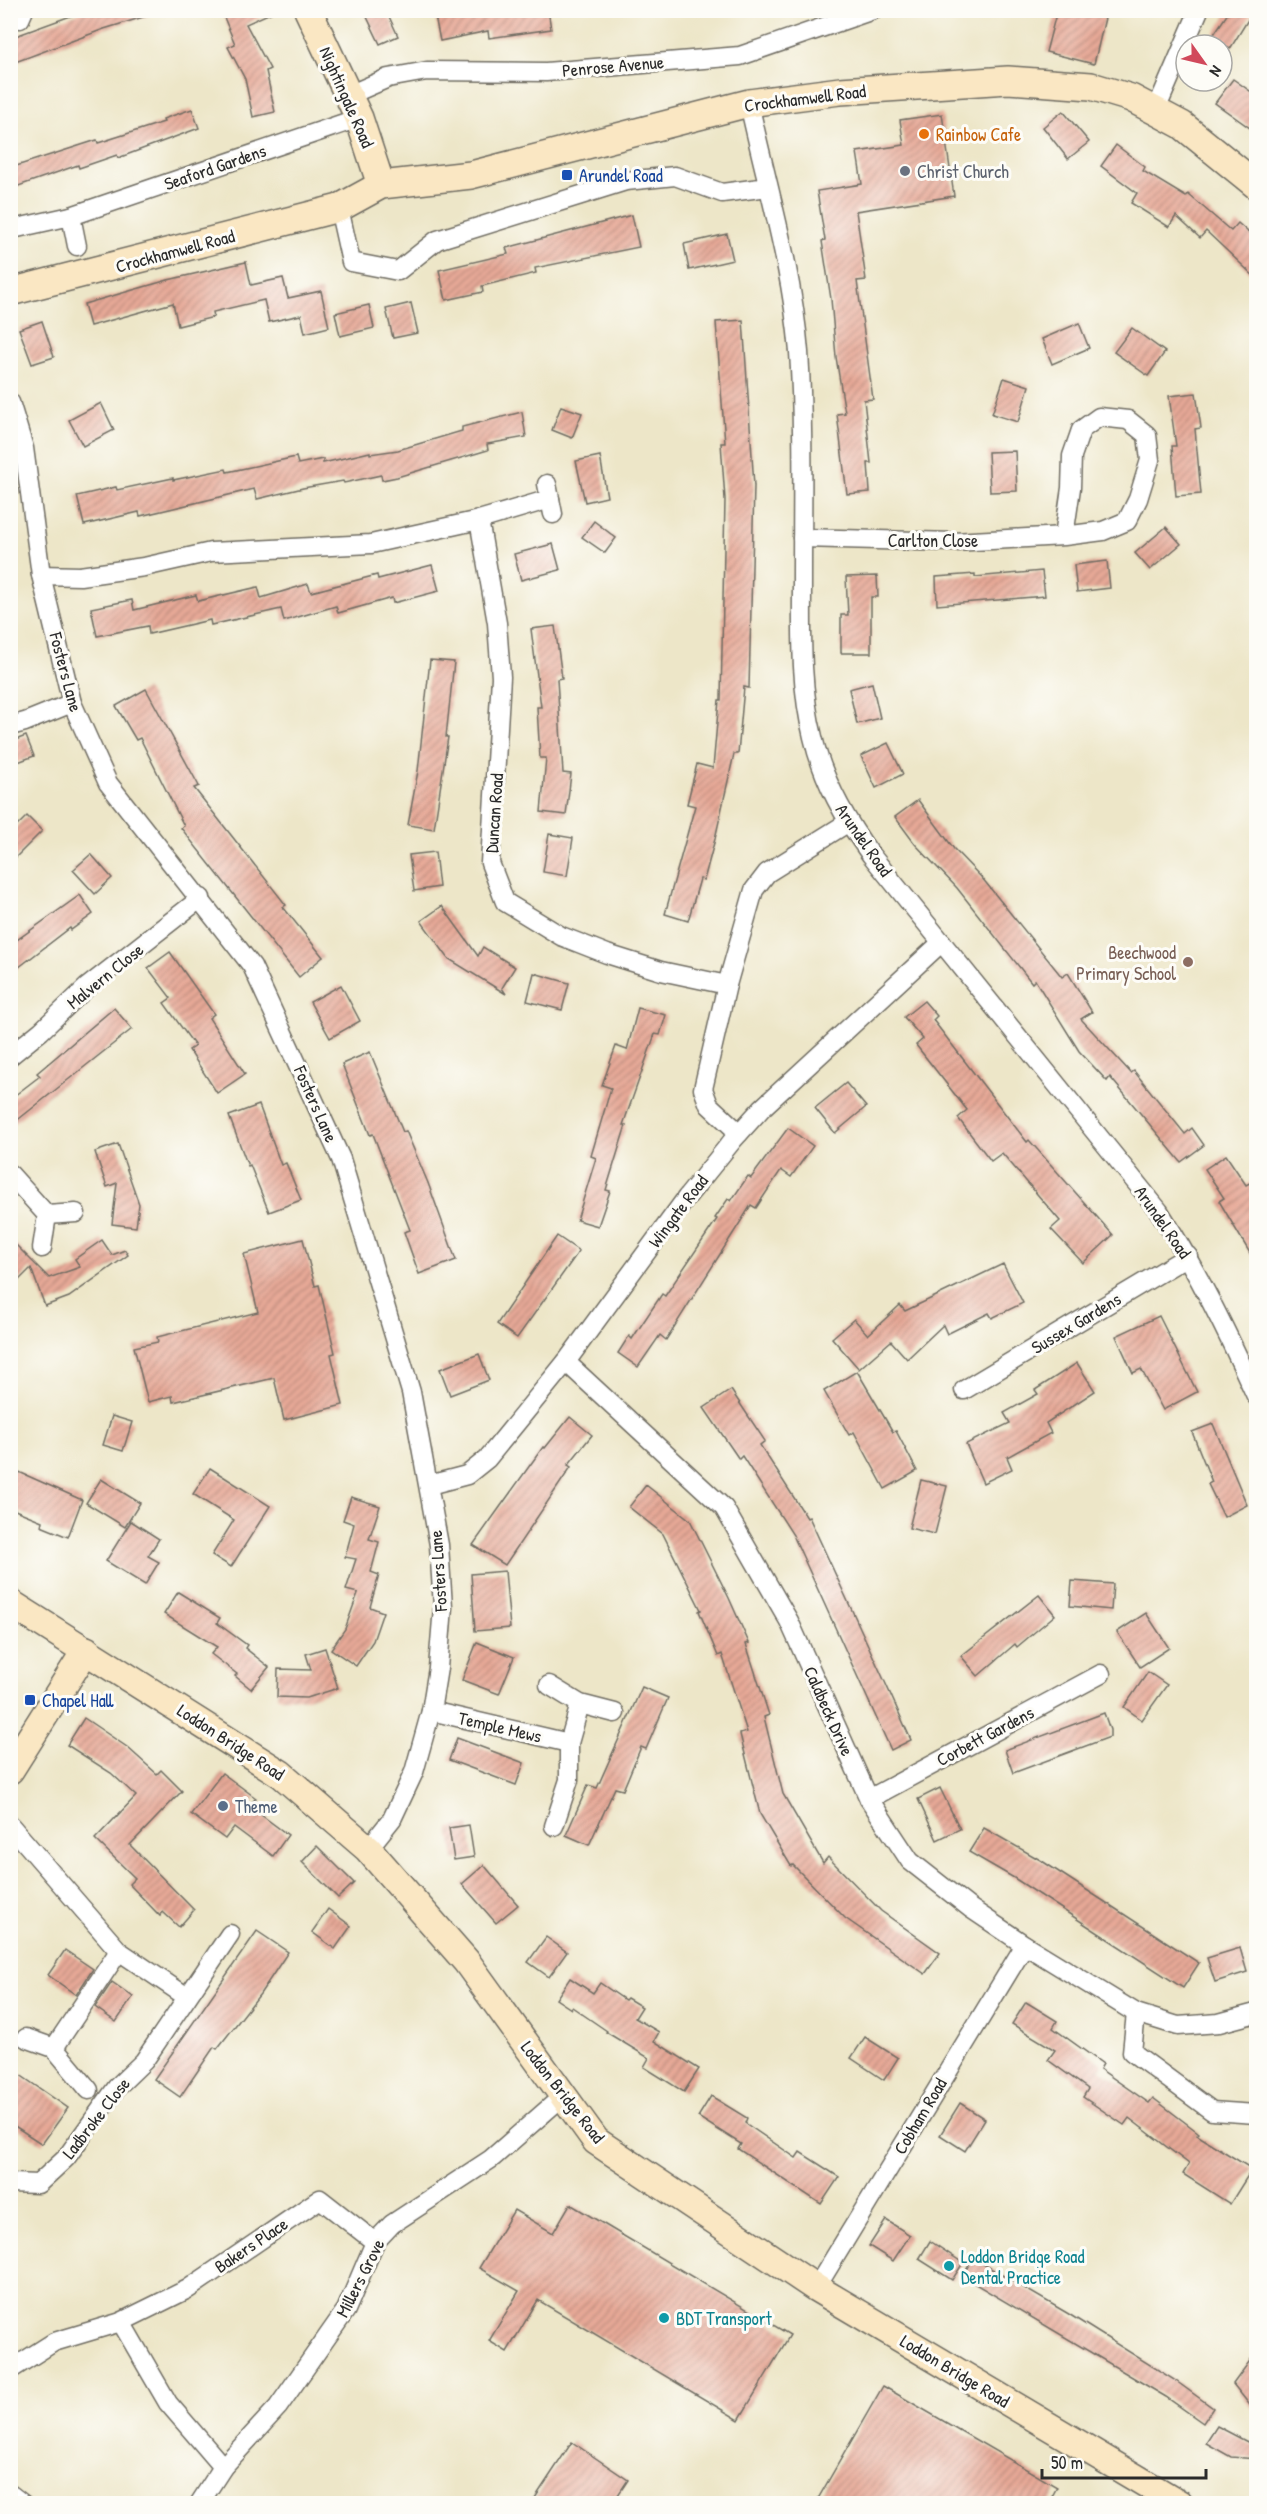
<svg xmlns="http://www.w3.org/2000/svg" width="1267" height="2514" viewBox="0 0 1267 2514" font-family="'Patrick Hand',sans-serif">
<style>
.building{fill:url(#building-hatch)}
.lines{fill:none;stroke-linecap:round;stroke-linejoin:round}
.street-casing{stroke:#6f6c62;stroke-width:21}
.secondary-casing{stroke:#6f6c62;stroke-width:30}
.street{stroke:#fff;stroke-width:18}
.secondary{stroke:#fae7c3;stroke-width:27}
.food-dot{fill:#e8710a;stroke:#fdfcf7;stroke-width:2}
.worship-dot{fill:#6b7280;stroke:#fdfcf7;stroke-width:2}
.transit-dot{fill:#1a4fb4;stroke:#fdfcf7;stroke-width:2}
.education-dot{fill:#8d6e63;stroke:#fdfcf7;stroke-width:2}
.service-dot{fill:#5c6f8a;stroke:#fdfcf7;stroke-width:2}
.culture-dot{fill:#0f9aa8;stroke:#fdfcf7;stroke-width:2}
.labels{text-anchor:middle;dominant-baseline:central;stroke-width:6;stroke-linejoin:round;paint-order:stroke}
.street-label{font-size:18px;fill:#2b2b2b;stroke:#fdfcf7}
.food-label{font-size:18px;fill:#c56008;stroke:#fdfcf7;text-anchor:start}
.worship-label{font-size:18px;fill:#5b616d;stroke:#fdfcf7;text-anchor:start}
.transit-label{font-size:18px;fill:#164399;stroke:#fdfcf7;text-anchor:start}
.education-label{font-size:18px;fill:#785e54;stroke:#fdfcf7;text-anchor:end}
.service-label{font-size:18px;fill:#4e5e75;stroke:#fdfcf7;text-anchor:start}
.culture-label{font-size:18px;fill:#0d838f;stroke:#fdfcf7;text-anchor:start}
</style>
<defs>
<pattern id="building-hatch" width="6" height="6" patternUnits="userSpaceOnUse" patternTransform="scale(1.5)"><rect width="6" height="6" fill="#e7a997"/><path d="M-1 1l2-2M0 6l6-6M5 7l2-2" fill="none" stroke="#bb8a7b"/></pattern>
</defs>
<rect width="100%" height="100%" fill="#fdfcf7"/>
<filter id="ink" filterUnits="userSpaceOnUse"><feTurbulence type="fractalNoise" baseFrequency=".0167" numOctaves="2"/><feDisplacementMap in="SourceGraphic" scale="12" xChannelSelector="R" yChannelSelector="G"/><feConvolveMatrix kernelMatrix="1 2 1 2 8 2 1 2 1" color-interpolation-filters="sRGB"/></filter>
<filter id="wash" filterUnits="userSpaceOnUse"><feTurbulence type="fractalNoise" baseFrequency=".008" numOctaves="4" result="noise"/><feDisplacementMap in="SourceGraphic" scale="24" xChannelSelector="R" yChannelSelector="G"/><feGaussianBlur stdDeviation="1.35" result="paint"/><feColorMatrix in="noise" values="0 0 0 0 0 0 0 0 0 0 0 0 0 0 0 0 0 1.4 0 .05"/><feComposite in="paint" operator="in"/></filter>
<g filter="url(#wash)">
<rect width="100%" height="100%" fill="#ede6c8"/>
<g id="blocks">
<g class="building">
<path d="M87,10H149L150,15L104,29L10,64V38Z"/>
<path d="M221,10H277L246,24L270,69L266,71L275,112L253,117L245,79L228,47L235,44Z"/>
<path d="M381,10H386L398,36L380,44L367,17Z"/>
<path d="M459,10H548L551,29L489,38L488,31L440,41L435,16Z"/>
<path d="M1057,10H1077L1105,18L1094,64L1046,52Z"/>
<path d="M1230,10H1254L1230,49L1212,37Z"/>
<path d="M1233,79L1257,96V133L1215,103Z"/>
<path d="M192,109L199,128L118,158L117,155L79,168L78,165L10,189V168L97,140L98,143L164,122L163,119Z"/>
<path d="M1063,111L1089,142L1068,159L1043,127Z"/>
<path d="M942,114L954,196L856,211L866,280L857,281L873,399L864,400L871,463H868L870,492L847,494L837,414L845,413L836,357L831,299L822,241L825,240L817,191L862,184L857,152L904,145L900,120Z"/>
<path d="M1116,145L1145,167L1143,171L1186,197L1188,194L1231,231L1238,223L1257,240V279L1206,231L1200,238L1176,216L1169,227L1131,203L1137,193L1101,166Z"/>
<path d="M632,215L639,247L535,268L536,273L482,286L483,292L446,300L439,270L508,254L506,248Z"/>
<path d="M727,234L733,260L689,270L684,244Z"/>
<path d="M246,262L251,285L283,278L288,298L321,291L329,327L305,333L301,315L269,322L264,300L213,312L214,317L178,326L173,303L90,326L84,304L168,280Z"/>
<path d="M411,303L418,333L393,338L386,309Z"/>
<path d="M369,305L374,328L340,336L335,313Z"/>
<path d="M743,320L754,486L749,688L744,687L738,754H734L715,839L704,880L700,879L688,921L665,914L695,806L687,804L697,764L713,768L719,700H721L725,499L721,443H725L716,322Z"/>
<path d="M42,321L54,357L32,364L19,329Z"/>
<path d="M1079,323L1089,348L1052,364L1042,339Z"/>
<path d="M1132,328L1165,352L1148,376L1114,352Z"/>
<path d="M1004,378L1029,386L1018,422L992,414Z"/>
<path d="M1196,393L1201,428L1195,429L1201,494L1176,496L1172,446H1176L1169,396Z"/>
<path d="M101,403L114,430L83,446L69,420Z"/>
<path d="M561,406L582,413L572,438L552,430Z"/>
<path d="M522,412L526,437L487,444L488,450L397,477L382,480L381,475L344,483L343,481L303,488L257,499L254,489L140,516L139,512L84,525L77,496L116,487L117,490L173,478V480L226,469L227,472L296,457L298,464L323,459V463L370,452V454L398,450L462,431V427Z"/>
<path d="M1015,451L1017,491L990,492L988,452Z"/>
<path d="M600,456L607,497L585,502L576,461Z"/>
<path d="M594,521L616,538L605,553L582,537Z"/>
<path d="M1166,527L1181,544L1150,570L1135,553Z"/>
<path d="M553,544L560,570L521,580L514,554Z"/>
<path d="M1107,561L1110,588L1077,592L1074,565Z"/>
<path d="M432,565L439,591L393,603L392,598L338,613L336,606L284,621L281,609L211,625L210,620L149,634L148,626L97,636L91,608L132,600L134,610L196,595L198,601L258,587L261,598L308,584L311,592L377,575L378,579Z"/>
<path d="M1042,571L1045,596L937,605L936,577L975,574V577Z"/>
<path d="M877,576L878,597H871V653H841V615H848L846,577Z"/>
<path d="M555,626L562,678L557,679L563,773L571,774L566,815L541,812L546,758H540L537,707H541L531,629Z"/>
<path d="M430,660L454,662L446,737H448L434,829L408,825L418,771Z"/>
<path d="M872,683L880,718L857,724L849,689Z"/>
<path d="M146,689L199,786L194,788L286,905L283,907L323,957L299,977L181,828L184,826L140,738L136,740L116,706Z"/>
<path d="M26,736L34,756L10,765V742Z"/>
<path d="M888,743L903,774L876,788L861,756Z"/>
<path d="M918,800L954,849L982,878L1062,977L1068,973L1092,1012L1081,1019L1131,1073L1134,1071L1185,1134L1192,1128L1204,1145L1181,1162L1110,1077L1107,1081L1079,1051L1035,980L1032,983L957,888L915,844L895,817Z"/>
<path d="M27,816L42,831L10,863V833Z"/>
<path d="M549,834L573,838L567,876L543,872Z"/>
<path d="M435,852L439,887L414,891L409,855Z"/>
<path d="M91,854L112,878L95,894L73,870Z"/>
<path d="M80,895L93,914L71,930L70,928L10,974V945Z"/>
<path d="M442,906L478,956L483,947L515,967L502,988L506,994L449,959L421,921Z"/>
<path d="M170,952L214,1014L209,1018L245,1074L217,1093L189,1050L195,1046L164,1003L171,998L148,968Z"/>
<path d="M534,973L569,983L562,1010L527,1001Z"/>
<path d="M341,985L360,1021L330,1038L310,1002Z"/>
<path d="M924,1001L937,1016L933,1020L1027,1142L1029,1140L1113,1235L1083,1263L1051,1229L1060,1221L1002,1153L991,1161L958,1118L967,1110L916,1045L923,1039L904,1017Z"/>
<path d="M114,1008L132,1029L10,1126V1099L40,1076L37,1073Z"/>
<path d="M638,1008L666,1015L660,1035L655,1034L623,1125H626L606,1190L610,1191L598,1226L577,1220L596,1158L591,1156L611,1088L602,1085L616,1046L627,1050Z"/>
<path d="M370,1052L403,1132L406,1131L428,1183L456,1260L419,1274L404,1232L410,1230L373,1134L370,1135L342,1064Z"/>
<path d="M846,1083L866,1107L835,1133L815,1108Z"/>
<path d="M259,1105L281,1165L286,1163L301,1200L269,1212L250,1165L248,1166L229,1116Z"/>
<path d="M788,1128L813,1146L791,1177L781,1170L756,1208L751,1205L666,1340L660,1335L638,1367L618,1353L629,1336L632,1339L662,1294L665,1296L717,1219L715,1218L728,1199L731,1201L748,1176L751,1178Z"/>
<path d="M118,1144L139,1204L136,1227L112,1224L117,1183L107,1187L95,1152Z"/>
<path d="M1226,1155L1246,1185L1257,1179V1265L1219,1201L1224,1198L1205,1169Z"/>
<path d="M557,1236L579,1251L517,1338L497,1324Z"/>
<path d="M10,1239L49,1278L80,1267L75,1259L102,1240L112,1255L125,1250L128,1255L69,1297L45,1306L31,1268L10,1289Z"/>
<path d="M303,1239L315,1286L319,1285L335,1353L331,1354L343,1405L284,1420L274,1378L173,1402L172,1396L148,1402L134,1347L158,1342L157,1337L258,1312L244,1254Z"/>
<path d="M1003,1264L1023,1303L992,1318L989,1313L947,1334L943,1325L907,1359L891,1341L859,1369L832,1338L854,1319L868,1335L900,1305L905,1311Z"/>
<path d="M1159,1316L1197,1392L1163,1410L1141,1369L1133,1373L1116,1336Z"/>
<path d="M479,1354L489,1380L450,1395L440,1369Z"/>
<path d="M1077,1363L1095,1391L1046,1423L1051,1433L1007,1457L1012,1469L983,1483L966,1444L1010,1423L1004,1413L1038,1394L1035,1390Z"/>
<path d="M857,1371L893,1432L896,1431L917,1471L885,1489L854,1432L849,1435L824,1391Z"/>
<path d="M731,1390L765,1441L760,1445L807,1518L809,1517L885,1682L911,1740L891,1750L793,1535L742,1456L739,1459L704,1408Z"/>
<path d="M112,1416L132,1422L123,1451L103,1445Z"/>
<path d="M570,1417L592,1435L568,1465L571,1467L505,1565L473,1545L543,1447L545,1448Z"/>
<path d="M1213,1424L1247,1505L1224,1517L1208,1484L1212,1482L1192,1432Z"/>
<path d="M10,1468L82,1500L68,1537L41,1526L42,1521L10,1508Z"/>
<path d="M210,1468L270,1506L231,1567L212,1555L234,1520L193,1494Z"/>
<path d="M101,1479L140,1503L125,1527L86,1503Z"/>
<path d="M921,1480L947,1486L935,1534L909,1528Z"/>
<path d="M646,1485L690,1520L729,1598L749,1643L746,1644L769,1715L764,1717L783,1794L823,1863L828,1857L881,1911L940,1953L925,1974L845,1918L793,1865L791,1866L760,1814L740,1734L747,1732L722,1654L718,1656L699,1611L701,1610L663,1534L629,1507Z"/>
<path d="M351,1497L380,1506L369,1539L379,1542L371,1572L379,1575L370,1607L383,1612L373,1641L356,1666L331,1649L345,1629L358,1593L346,1590L356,1559L345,1557L354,1524L343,1520Z"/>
<path d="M131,1521L159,1539L148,1556L159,1562L145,1585L106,1561Z"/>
<path d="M505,1571L510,1628L475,1631L471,1574Z"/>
<path d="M1072,1581L1113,1584L1111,1610L1070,1606Z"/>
<path d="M178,1592L220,1618L217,1623L247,1645L245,1648L269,1667L251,1689L235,1676L237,1674L211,1654L217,1647L164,1614Z"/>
<path d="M1039,1595L1055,1615L1017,1647L1015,1644L978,1676L961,1656Z"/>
<path d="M1146,1613L1169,1648L1140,1667L1117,1632Z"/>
<path d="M477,1642L514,1657L499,1694L462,1680Z"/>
<path d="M325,1648L338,1688L307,1698L277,1697L278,1669L311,1670L306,1654Z"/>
<path d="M1148,1672L1167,1685L1142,1720L1124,1707Z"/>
<path d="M642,1687L668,1698L646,1749L641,1747L623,1790L615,1788L589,1845L566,1835L588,1785L597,1788Z"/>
<path d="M1104,1713L1110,1730V1737L1013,1773L1005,1750Z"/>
<path d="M84,1718L127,1747L157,1774L161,1770L182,1791L130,1845L194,1910L179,1927L163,1912L160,1916L129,1884L135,1878L95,1839L136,1796L111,1773L67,1745Z"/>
<path d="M457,1738L524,1763L516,1785L449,1760Z"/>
<path d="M222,1773L256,1798L249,1806L288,1835L273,1856L234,1827L225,1839L191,1814Z"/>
<path d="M940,1788L960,1829L937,1840L918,1799Z"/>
<path d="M469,1825L474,1857L454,1860L449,1828Z"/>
<path d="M984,1828L1042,1861L1199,1963L1183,1988L1014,1878L969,1852Z"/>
<path d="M317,1846L354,1883L338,1898L302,1862Z"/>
<path d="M484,1865L518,1905L496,1923L462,1884Z"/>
<path d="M328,1909L351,1926L335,1949L312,1932Z"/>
<path d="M257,1931L288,1952L260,1994L217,2049L214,2047L180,2097L154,2079Z"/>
<path d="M546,1937L567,1952L549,1977L528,1962Z"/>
<path d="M1240,1948L1247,1972L1215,1982L1207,1958Z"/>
<path d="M65,1950L93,1969L76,1995L48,1975Z"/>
<path d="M570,1978L593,1993L600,1983L625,2000L627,1998L642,2007L635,2018L659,2032L654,2041L699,2069L684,2092L644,2067L649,2058L606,2032L607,2031L572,2007L571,2009L556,1999Z"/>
<path d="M112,1982L133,1997L116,2022L95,2007Z"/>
<path d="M1026,2002L1057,2021L1053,2028L1103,2064L1100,2069L1149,2103L1153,2098L1199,2133L1197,2135L1252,2169L1230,2204L1183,2174L1189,2164L1129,2118L1124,2125L1083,2097L1088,2089L1048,2060L1055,2050L1012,2024Z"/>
<path d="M865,2037L898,2058L884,2080L851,2058Z"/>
<path d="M10,2068L68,2108L42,2144L10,2123Z"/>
<path d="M711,2096L747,2118L745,2123L796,2158L800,2152L839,2177L821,2204L738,2149L741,2144L698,2117Z"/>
<path d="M960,2103L985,2119L965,2151L940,2135Z"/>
<path d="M570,2204L790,2335L739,2420L538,2300L507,2352L489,2341L519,2291L479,2268L514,2210L553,2233Z"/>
<path d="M886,2220L910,2235L893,2261L869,2246Z"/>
<path d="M930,2241L963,2263L952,2280L919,2259Z"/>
<path d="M973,2258L1067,2313L1176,2381L1213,2408L1203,2423L1166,2397L962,2276Z"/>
<path d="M1257,2351V2414L1233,2384Z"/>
<path d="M883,2386L1057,2487L1048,2504H815Z"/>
<path d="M1217,2426L1257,2447V2459L1231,2457L1206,2443Z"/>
<path d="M572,2442L628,2480L612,2504H531Z"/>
</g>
</g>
</g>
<g filter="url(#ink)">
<use href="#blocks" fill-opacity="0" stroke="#6f6c62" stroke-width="1.5"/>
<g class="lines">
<g class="street-casing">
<g id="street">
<path d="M20,19L24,10"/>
<path d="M349,95L388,78L427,71L546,72L740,56L873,10"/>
<path d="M749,103C767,186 792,267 799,352C804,427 802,504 802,579C802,632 800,686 813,737C823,781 845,819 871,855L1159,1211C1197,1270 1227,1332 1256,1396"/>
<path d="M1156,110L1199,10"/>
<path d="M339,208L351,262L398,271L437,240L626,181L675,176L722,193L768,187"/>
<path d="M71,216L77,246"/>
<path d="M17,228L71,216L359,118"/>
<path d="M10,402L24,448L41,575L72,703L108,783L252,966L341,1159L411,1392L439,1545L443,1607L438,1668L431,1711L414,1772L392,1819L368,1849"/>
<path d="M547,484L553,514"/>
<path d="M479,520L497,623L501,677L490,863L505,902L561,936L607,954L661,971L727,985"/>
<path d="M802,538L954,542L1064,536L1103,531L1127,521L1138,499L1150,460L1147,435L1128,420L1099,417L1081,430L1072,456L1071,488L1064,536"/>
<path d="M41,575L80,576L144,567L211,552L371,544L479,520L550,499"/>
<path d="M10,726L25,722L72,703"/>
<path d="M10,1056L41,1031L87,987L201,898"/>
<path d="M739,1133L709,1105L703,1089L727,985L754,890L767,873L847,823"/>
<path d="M10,1174L47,1215L42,1248"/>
<path d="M47,1215L76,1213"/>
<path d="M566,1362L724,1508L789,1621L869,1799L910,1861L970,1908L1025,1945L1136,2013L1178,2026L1219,2023L1256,2013"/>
<path d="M964,1390L1188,1256"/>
<path d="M429,1485L467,1475L487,1459L566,1362L687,1197L733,1140L762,1108L942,942"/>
<path d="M549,1685L580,1704L615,1713"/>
<path d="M431,1711L569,1743"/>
<path d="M869,1799L1101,1674"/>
<path d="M10,1825L119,1951L187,1997"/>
<path d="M554,1826L569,1780V1743L580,1704"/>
<path d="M1136,2013L1132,2052L1212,2111L1256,2114"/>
<path d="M26,2038L54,2048L89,2090"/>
<path d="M54,2048L119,1951"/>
<path d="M10,2183L38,2184L66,2158L117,2087L144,2061L230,1934"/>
<path d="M816,2288L1025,1945"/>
<path d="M121,2322L168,2403L223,2467"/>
<path d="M10,2370L54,2342L121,2322L188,2289L320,2199L375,2242"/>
<path d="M10,2494L23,2504"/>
<path d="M199,2504L223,2467L278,2407L346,2310L375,2242L392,2224L491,2159L563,2096"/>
</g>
</g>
<g class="secondary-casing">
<g id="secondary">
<path d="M308,10L359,118L381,185"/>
<path d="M10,292L339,208L381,185L471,175L749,103L840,91L1008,80L1091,86L1131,98L1182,125L1256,185"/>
<path d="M10,1603L281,1774L368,1849L466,1961L596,2141L816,2288L1180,2504"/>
<path d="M10,1770L86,1650"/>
</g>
</g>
<use href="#street" class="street"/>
<use href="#secondary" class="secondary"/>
</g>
</g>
<circle class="food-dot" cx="924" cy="134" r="6"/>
<circle class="worship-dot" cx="905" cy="171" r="6"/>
<g class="transit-dot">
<rect x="561" y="169" width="12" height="12" rx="3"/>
<rect x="24" y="1694" width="12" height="12" rx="3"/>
</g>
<circle class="education-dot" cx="1188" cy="962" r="6"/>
<circle class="service-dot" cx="223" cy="1806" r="6"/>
<g class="culture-dot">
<circle cx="949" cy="2266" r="6"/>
<circle cx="664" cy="2318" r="6"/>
</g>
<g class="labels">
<g class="street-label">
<text transform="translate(613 66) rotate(-5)">Penrose Avenue</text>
<text transform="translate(347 97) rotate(66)">Nightingale Road</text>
<text transform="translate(805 98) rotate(-7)">Crockhamwell Road</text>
<text transform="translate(215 167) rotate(-19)">Seaford Gardens</text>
<text transform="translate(175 251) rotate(-15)">Crockhamwell Road</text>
<text x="933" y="540">Carlton Close</text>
<text transform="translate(66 672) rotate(75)">Fosters Lane</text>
<text transform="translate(494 813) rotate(-86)">Duncan Road</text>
<text transform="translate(864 840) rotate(55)">Arundel Road</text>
<text transform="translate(105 976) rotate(-39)">Malvern Close</text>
<text transform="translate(316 1104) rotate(66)">Fosters Lane</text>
<text transform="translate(678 1211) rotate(-53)">Wingate Road</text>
<text transform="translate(1163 1222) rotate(55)">Arundel Road</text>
<text transform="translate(1076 1323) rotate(-31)">Sussex Gardens</text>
<text transform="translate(438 1571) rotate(-94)">Fosters Lane</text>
<text transform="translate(829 1711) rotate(66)">Caldbeck Drive</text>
<text transform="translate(500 1727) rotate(13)">Temple Mews</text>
<text transform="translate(985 1736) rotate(-28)">Corbett Gardens</text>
<text transform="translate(231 1742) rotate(33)">Loddon Bridge Road</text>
<text transform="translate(563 2092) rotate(52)">Loddon Bridge Road</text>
<text transform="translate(920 2116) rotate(-59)">Cobham Road</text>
<text transform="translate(96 2118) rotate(-52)">Ladbroke Close</text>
<text transform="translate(251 2245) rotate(-34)">Bakers Place</text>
<text transform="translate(360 2278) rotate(-63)">Millers Grove</text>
<text transform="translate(955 2371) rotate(31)">Loddon Bridge Road</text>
</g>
<g class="food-label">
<text x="936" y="134">Rainbow Cafe</text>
</g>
<g class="worship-label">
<text x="917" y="171">Christ Church</text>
</g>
<g class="transit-label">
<text x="579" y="175">Arundel Road</text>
<text x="42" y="1700">Chapel Hall</text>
</g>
<g class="education-label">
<text x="1176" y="952">Beechwood<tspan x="1176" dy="21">Primary School</tspan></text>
</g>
<g class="service-label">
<text x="235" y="1806">Theme</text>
</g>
<g class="culture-label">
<text x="961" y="2256">Loddon Bridge Road<tspan x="961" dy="21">Dental Practice</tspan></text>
<text x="676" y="2318">BDT Transport</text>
</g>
</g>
<rect width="1267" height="2514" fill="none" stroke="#fdfcf7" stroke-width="36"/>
<g transform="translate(1204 63) rotate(124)"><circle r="28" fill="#fdfcf7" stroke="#a9a8a5" stroke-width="1.5"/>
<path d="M0-4.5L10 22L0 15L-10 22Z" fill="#d1495b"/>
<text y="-9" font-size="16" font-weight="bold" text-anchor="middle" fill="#2b2b2b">N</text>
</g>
<path d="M1042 2469v9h164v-9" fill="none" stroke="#2b2b2b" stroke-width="3"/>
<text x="1051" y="2469" font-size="18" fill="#2b2b2b" stroke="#fdfcf7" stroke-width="4.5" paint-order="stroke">50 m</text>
</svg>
